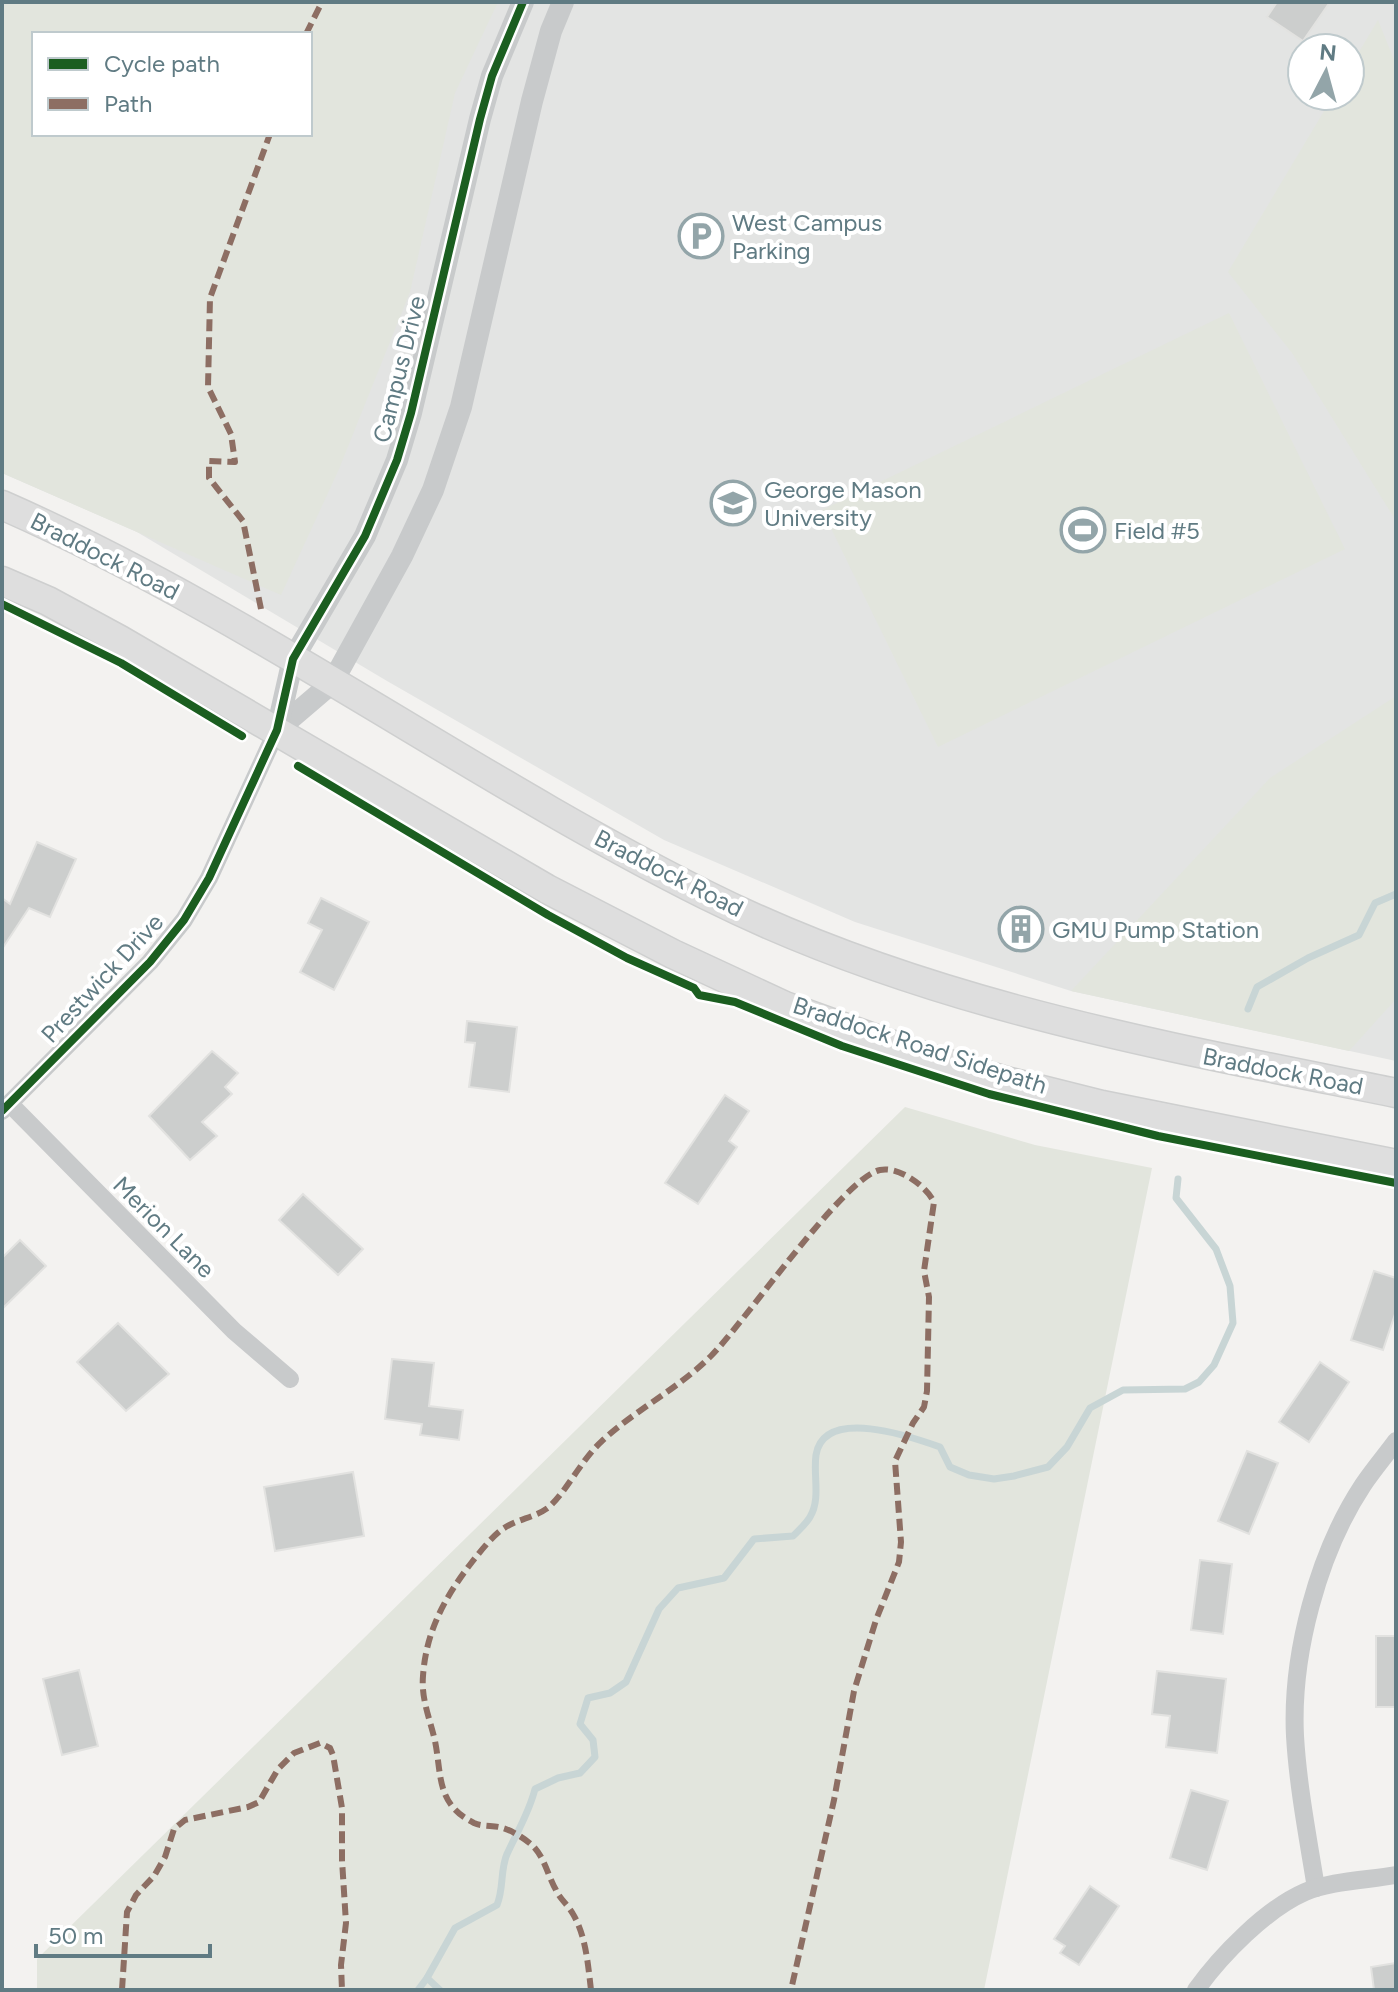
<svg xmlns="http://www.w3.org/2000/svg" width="1398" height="1992" viewBox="0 0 1398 1992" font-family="Figtree,sans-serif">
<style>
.built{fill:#e3e4e3;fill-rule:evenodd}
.green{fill:#e2e5dd;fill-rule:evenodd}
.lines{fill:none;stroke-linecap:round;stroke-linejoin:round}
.stream{stroke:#c8d5d5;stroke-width:7}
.building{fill:#cccecd;stroke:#e2e2e0;stroke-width:2}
.primary-casing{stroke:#cecfcf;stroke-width:31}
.minor{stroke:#c8cacb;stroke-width:18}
.tertiary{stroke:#c8cacb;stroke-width:22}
.primary{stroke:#dedede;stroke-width:28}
.quiet{stroke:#8d6e63;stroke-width:6;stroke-dasharray:12 6;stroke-linecap:butt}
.cycleway-casing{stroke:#fff;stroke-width:13}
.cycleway{stroke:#1b5e20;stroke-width:8}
.labels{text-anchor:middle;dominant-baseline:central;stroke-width:8;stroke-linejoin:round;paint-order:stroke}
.poi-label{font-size:24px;fill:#607b83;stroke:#fff;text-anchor:start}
.street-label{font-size:24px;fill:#607b83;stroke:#fff}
</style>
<rect width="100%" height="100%" fill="#f3f2f0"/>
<path class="built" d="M2,2H1396V1061L1071,991L855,922L664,840L387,681L137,532L2,473ZM34,34H310V134H34ZM1302,48H1350V96H1302Z"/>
<g class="green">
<path d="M2,2H498L455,93L410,292L339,469L281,595L2,473ZM34,34H310V134H34Z"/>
<path d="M1378,20L1396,65V521L1292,353L1228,272L1333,96H1350V67Z"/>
<path d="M1229,313L1345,549L938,747L822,510Z"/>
<path d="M1396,696V999L1349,1051L1071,991L1270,778Z"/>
<path d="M905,1107L1035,1145L1152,1168L984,1990H37V1959Z"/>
</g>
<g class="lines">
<g class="stream">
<path d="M1248,1009L1257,987L1308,958L1359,935L1375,903L1396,894"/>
<path d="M427,1978L440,1990"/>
<path d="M418,1990L427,1978L455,1928L497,1905C504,1888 500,1870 507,1854C517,1832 529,1813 535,1789L558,1778L580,1773L595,1757L593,1740L580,1724L588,1698L610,1693L626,1682L659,1609L678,1588L724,1578L754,1539L793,1536C799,1530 806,1524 810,1517C821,1499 813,1475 816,1455C824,1406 912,1437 940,1447L950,1467L969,1475L994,1479L1014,1476L1048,1467L1067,1447L1090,1408L1123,1390L1185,1389L1199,1382L1214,1365L1233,1323L1230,1286L1216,1249L1176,1198L1178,1179"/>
</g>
</g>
<g class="building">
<path d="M1277,2H1330L1303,41L1267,17Z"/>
<path d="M37,842L76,859L50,917L29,908L2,949V898L10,904Z"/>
<path d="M321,898L369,922L334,990L300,972L322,930L308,923Z"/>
<path d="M1023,914L1036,931L1019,944L1006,927Z"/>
<path d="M467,1021L517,1027L509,1092L469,1087L475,1043L465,1042Z"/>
<path d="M212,1051L238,1073L225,1087L232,1094L202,1122L217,1136L190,1160L149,1116Z"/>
<path d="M725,1095L749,1111L729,1141L737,1147L698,1204L665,1183Z"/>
<path d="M303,1194L363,1249L338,1275L279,1220Z"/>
<path d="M20,1240L46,1266L2,1309V1258Z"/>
<path d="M1374,1271L1396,1278V1311L1383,1350L1351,1340Z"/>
<path d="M118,1323L169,1374L126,1411L77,1362Z"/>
<path d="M392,1359L434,1363L429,1406L463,1410L459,1440L420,1435L422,1424L385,1419Z"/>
<path d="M1320,1362L1349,1382L1309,1442L1279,1422Z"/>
<path d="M1247,1451L1278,1463L1249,1534L1218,1521Z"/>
<path d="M353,1472L364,1536L275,1551L264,1487Z"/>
<path d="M1200,1560L1232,1564L1223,1634L1191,1630Z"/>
<rect x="1376" y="1636" width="20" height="71"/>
<path d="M79,1670L98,1746L62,1755L43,1679Z"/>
<path d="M1157,1671L1226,1679L1217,1753L1166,1747L1170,1716L1152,1714Z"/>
<path d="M1191,1790L1228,1801L1207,1870L1170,1858Z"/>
<path d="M1090,1886L1119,1906L1079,1965L1060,1953L1065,1946L1054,1939Z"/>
<path d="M1396,1963V1990H1374L1371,1967Z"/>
</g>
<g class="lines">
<g class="primary-casing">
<g id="primary">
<path d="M2,505C248,613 466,775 706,895C924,1004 1159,1045 1396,1093"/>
<path d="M2,581L48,601L120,640L547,889L673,954L785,1006L929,1058L1010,1082L1102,1105L1396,1164"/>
</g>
</g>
<g class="minor">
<path d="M10,1104L234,1331L290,1379"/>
<path d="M2,1111L150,962L184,920L209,878L277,730"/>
<path d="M1316,1888C1308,1838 1298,1787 1295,1736C1291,1655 1318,1553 1363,1485C1373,1470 1385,1456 1396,1441"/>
<path d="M1196,1990C1221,1955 1266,1909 1305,1892C1330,1881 1369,1880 1396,1875"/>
</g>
<g class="tertiary">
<path d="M277,730L332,683L402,556L433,490L461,407L532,101L551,31L563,2"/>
<path d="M277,730L293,659L365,536L397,460L411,413L480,119L492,76L523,2"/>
</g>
<use href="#primary" class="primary"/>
<g class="quiet">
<path d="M306,34L322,2"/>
<path d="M261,609L243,521L209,478V461L235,462L231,434L208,387L210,298L270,134"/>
<path d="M122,1990L127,1912L136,1895L154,1876L165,1857L174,1829L185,1820L248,1807L259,1802L278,1769L294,1753L320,1743L330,1748L333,1755L342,1808V1860L346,1923L341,1965L342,1990"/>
<path d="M591,1990C588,1965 586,1936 573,1914C568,1905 560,1899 556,1890C548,1876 545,1859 534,1847C527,1840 513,1831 503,1828C494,1825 483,1827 474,1823C436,1804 442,1776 435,1741C430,1719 421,1699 423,1676C426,1631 445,1597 472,1562C480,1552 490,1539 500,1531C515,1519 535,1518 549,1507C567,1491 581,1460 602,1441C635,1410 678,1389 711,1356C745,1322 844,1177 880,1170C899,1166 926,1186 934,1202L924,1271L929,1297L927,1391L924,1407L913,1423L895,1461L901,1542L899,1562L876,1620L854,1691L834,1800L791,1990"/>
</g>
<g class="cycleway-casing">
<g id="cycleway">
<path d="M2,604L121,663L242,736"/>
<path d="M298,766L548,915L627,958L694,988L699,995L735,1002L842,1046L989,1094L1158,1136L1396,1183"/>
<path d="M2,1111L150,962L184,920L209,878L277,730L293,659L365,536L397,460L411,413L480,119L492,76L523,2"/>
</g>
</g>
<use href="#cycleway" class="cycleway"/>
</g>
<defs>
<g id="parking-ring" transform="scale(2.3)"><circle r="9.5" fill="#fff" stroke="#93a5a9" stroke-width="1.5"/><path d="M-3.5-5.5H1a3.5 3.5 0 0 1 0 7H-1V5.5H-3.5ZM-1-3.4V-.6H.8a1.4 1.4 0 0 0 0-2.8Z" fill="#93a5a9"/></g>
<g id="university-ring" transform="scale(2.3)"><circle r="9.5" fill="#fff" stroke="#93a5a9" stroke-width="1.5"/><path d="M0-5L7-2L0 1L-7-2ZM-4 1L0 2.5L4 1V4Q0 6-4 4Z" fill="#93a5a9"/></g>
<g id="stadium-ring" transform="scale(2.3)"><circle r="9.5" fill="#fff" stroke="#93a5a9" stroke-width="1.5"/><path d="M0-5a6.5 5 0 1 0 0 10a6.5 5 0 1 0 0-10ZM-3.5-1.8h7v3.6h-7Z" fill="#93a5a9"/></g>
<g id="building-ring" transform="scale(2.3)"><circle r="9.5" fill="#fff" stroke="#93a5a9" stroke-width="1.5"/><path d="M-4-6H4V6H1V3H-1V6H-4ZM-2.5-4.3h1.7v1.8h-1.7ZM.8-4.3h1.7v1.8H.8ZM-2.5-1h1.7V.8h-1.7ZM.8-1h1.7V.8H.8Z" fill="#93a5a9"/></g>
</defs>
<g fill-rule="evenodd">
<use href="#parking-ring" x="701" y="236"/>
<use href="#university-ring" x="733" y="503"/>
<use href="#stadium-ring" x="1083" y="530"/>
<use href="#building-ring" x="1021" y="929"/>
</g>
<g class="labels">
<g class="poi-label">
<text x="732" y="222">West Campus<tspan x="732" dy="28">Parking</tspan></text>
<text x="764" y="489">George Mason<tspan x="764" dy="28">University</tspan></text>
<text x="1114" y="530">Field #5</text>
<text x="1052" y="929">GMU Pump Station</text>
</g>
<g class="street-label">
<text transform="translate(399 369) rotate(-76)">Campus Drive</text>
<text transform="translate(105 556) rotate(27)">Braddock Road</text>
<text transform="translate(669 873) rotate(27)">Braddock Road</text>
<text transform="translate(102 978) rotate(-47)">Prestwick Drive</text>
<text transform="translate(920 1045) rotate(18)">Braddock Road Sidepath</text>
<text transform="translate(1283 1071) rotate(11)">Braddock Road</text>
<text transform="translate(164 1227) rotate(45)">Merion Lane</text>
</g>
</g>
<rect width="1398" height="1992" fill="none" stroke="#607b83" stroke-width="8"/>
<rect x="32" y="32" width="280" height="104" fill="#ffffff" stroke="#bfcacd" stroke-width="2"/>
<rect x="48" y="58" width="40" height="12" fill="#1b5e20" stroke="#bfcacd" stroke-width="2"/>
<text x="104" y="72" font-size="24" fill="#607b83">Cycle path</text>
<rect x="48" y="98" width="40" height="12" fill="#8d6e63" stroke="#bfcacd" stroke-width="2"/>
<text x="104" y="112" font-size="24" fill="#607b83">Path</text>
<g transform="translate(1326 72) rotate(6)"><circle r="38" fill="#ffffff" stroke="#bfcacd" stroke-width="2"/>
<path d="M0-6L14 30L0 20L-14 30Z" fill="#93a5a9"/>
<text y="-12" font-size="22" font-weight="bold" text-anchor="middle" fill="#607b83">N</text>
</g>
<path d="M36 1944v12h174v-12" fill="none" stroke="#607b83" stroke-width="4"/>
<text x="48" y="1944" font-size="24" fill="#607b83" stroke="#ffffff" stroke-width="6" paint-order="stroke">50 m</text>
</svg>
